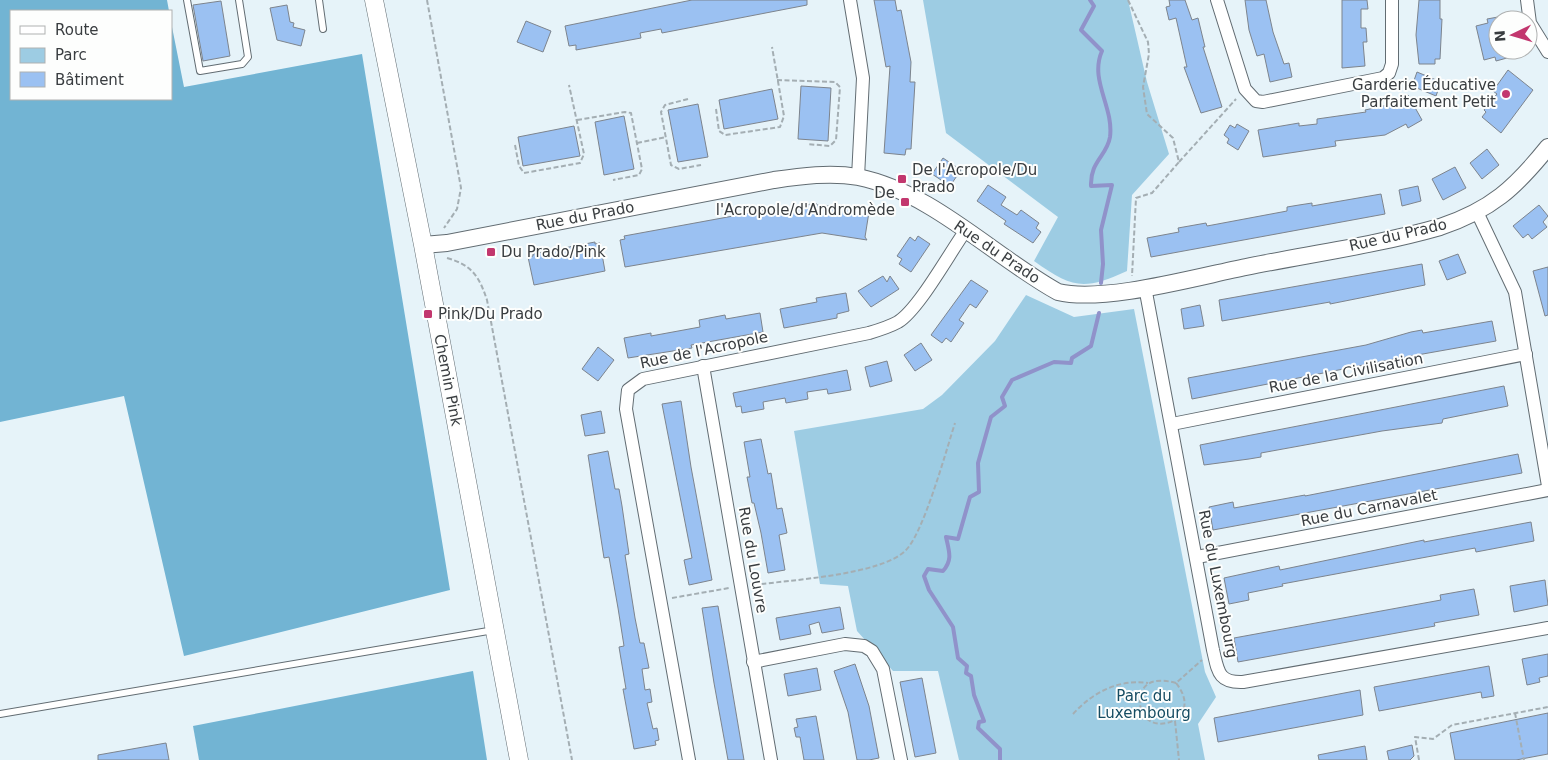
<svg xmlns="http://www.w3.org/2000/svg" width="1548" height="760" viewBox="0 0 1548 760" font-family="'DejaVu Sans',sans-serif">
<style>
.green{fill:#9dcce3}
.forest{fill:#72b4d3}
.lines{fill:none;stroke-linecap:round;stroke-linejoin:round}
.stream{stroke:#9092ca;stroke-width:4}
.building{fill:#9bc1f2;stroke:#7d848d}
.service-casing{stroke:#626c72;stroke-width:8}
.minor-casing{stroke:#626c72;stroke-width:14}
.tertiary-casing{stroke:#626c72;stroke-width:18}
.secondary-casing{stroke:#626c72;stroke-width:19}
.path{stroke:#a4aeb3;stroke-width:2;stroke-dasharray:5 2.5;stroke-linecap:butt}
.service{stroke:#fff;stroke-width:6}
.minor{stroke:#fff;stroke-width:12}
.tertiary{stroke:#fff;stroke-width:16}
.secondary{stroke:#fff;stroke-width:18}
.poi-dot{fill:#c2376e;stroke:#fdfefd;stroke-width:2}
.labels{text-anchor:middle;dominant-baseline:central;stroke-width:4;stroke-linejoin:round;paint-order:stroke}
.poi-label{font-size:15px;fill:#393d40;stroke:#fdfefd;text-anchor:start}
.street-label{font-size:15px;fill:#393d40;stroke:#fdfefd}
.park-label{font-size:15px;fill:#154c62;stroke:#fdfefd}
</style>
<rect width="100%" height="100%" fill="#e6f3f9"/>
<g class="green">
<path d="M923,0H1128L1147,82L1169,154L1132,195L1127,271C1083,291 1072,288 1034,261L1058,217L946,133Z"/>
<path d="M1026,295L1074,317L1134,309L1205,672L1216,697L1198,724L1205,760H959L938,671H893L857,631L848,586L820,584L794,431L923,409L942,395L995,341Z"/>
</g>
<g class="forest">
<path d="M0,0H167L169,11H11V99H171V22L184,87L362,54L450,590L184,656L124,396L0,422Z"/>
<path d="M473,671L487,760H199L193,726Z"/>
</g>
<g class="lines">
<g class="stream">
<path d="M1090,0L1094,6L1081,30L1102,51C1089,80 1114,107 1110,137C1107,156 1090,161 1091,186L1112,185L1101,230L1103,264L1101,283"/>
<path d="M1000,760V749L978,728L979,722L984,721L974,695L971,676L966,673L967,666L958,658L953,627L929,590L924,576L928,569L943,571C953,560 949,551 946,537L958,539L970,497L979,492L978,463L991,417L1005,406L1002,397L1012,380L1054,362L1071,363L1072,358L1091,346L1099,313"/>
</g>
</g>
<g class="building">
<path d="M692,0H807V5L662,33L661,29L640,33L641,38L576,50V45L569,46L565,26Z"/>
<path d="M874,0H895L897,11L901,10L911,62L910,82H915L911,149H906L905,155L884,153L890,66L886,67Z"/>
<path d="M1169,0H1185L1192,20L1198,18L1205,47H1203L1222,107L1201,113L1184,67H1187L1186,63L1176,18L1169,20L1166,7L1170,6Z"/>
<path d="M1245,0H1266L1273,32L1284,64L1289,63L1292,77L1270,82L1264,54L1257,56L1249,30Z"/>
<path d="M1342,0H1367L1368,9H1361V28H1366L1367,42H1363L1365,66L1342,68Z"/>
<path d="M1419,0H1440V19H1442L1440,59H1435V64H1419L1416,35Z"/>
<path d="M221,1L230,56L203,61L193,5Z"/>
<path d="M287,5L290,22L294,23L293,27L305,30L301,46L277,40L270,8Z"/>
<path d="M1498,17V50H1505L1507,58L1496,61L1495,57L1484,60L1476,26L1488,23L1487,19Z"/>
<path d="M526,21L551,31L543,52L517,42Z"/>
<path d="M1508,70L1533,90L1501,133L1482,117L1486,112L1484,110L1497,94L1493,91Z"/>
<path d="M1417,72L1441,82L1436,96L1412,86Z"/>
<path d="M801,86L831,88L828,141L798,139Z"/>
<path d="M772,89L778,119L724,129L719,100Z"/>
<path d="M1408,95L1422,120L1408,128L1406,124L1385,135L1335,141L1336,146L1263,157L1258,130L1299,123V126L1317,124V119L1366,112L1365,110L1388,105Z"/>
<path d="M698,104L708,157L678,162L668,110Z"/>
<path d="M624,116L634,169L604,175L595,122Z"/>
<path d="M1237,124L1249,131L1238,150L1227,143L1229,139L1224,135L1230,125L1235,128Z"/>
<path d="M574,126L580,156L523,166L518,137Z"/>
<path d="M1487,149L1499,165L1482,179L1470,163Z"/>
<path d="M943,158L961,170L950,186L932,174Z"/>
<path d="M1455,167L1466,188L1443,200L1432,179Z"/>
<path d="M988,185L1006,197L1001,205L1017,215L1021,210L1039,223L1036,228L1041,232L1033,243L1004,224L1006,221L977,201Z"/>
<path d="M1418,186L1421,201L1402,206L1399,190Z"/>
<path d="M1381,194L1385,214L1151,257L1147,238L1179,232L1178,228L1206,223L1207,226L1287,211V207L1299,205L1312,203V206Z"/>
<path d="M816,203L817,205L839,207L840,205L864,208V211L869,212L865,237L867,240L822,233L625,267L620,240L625,239L624,236L766,210V213L772,214L792,210V208Z"/>
<path d="M1539,205L1548,216L1543,222L1547,227L1532,239L1528,234L1523,238L1513,226Z"/>
<path d="M918,236L930,244L911,272L899,264L902,259L897,256L910,237L915,241Z"/>
<path d="M595,242V244L600,243L605,271L534,285L528,257L533,256V254Z"/>
<path d="M1458,254L1466,273L1447,280L1439,261Z"/>
<path d="M1422,264L1425,285L1330,304V302L1222,321L1219,300Z"/>
<path d="M1548,267V315L1545,316L1533,271Z"/>
<path d="M883,276L887,282L890,276L899,289L871,307L858,291Z"/>
<path d="M971,280L988,291L976,308L970,304L959,320L964,323L951,342L946,338L942,343L931,335Z"/>
<path d="M846,293L849,311L837,314V318L784,328L780,309L817,302L816,298Z"/>
<path d="M1200,305L1204,326L1184,329L1181,309Z"/>
<path d="M760,313L763,332L691,345L692,348L628,358L624,338L651,333V336L700,327L699,320L725,315L726,319Z"/>
<path d="M1492,321L1496,341L1389,360L1192,399L1188,378L1366,345L1411,332L1422,330L1423,333Z"/>
<path d="M921,343L932,360L915,371L904,355Z"/>
<path d="M598,347L614,360L598,381L582,369Z"/>
<path d="M887,361L892,381L870,387L865,367Z"/>
<path d="M847,370L851,390L828,394L827,389L807,392L808,399L786,403L785,398L763,402L764,409L742,413L741,406L736,407L733,393Z"/>
<path d="M1504,386L1508,406L1443,419L1442,423L1382,431L1261,453V457L1249,459L1204,465L1200,445Z"/>
<path d="M681,401L691,467L712,580L689,585L684,560L692,558L662,404Z"/>
<path d="M601,411L605,433L585,436L581,415Z"/>
<path d="M761,439L768,474L771,473L777,509L782,508L787,533L779,535L785,570L768,573L761,533L754,503H752L747,477H750L744,442Z"/>
<path d="M608,451L615,489H619L622,506L629,554L625,555L635,618L640,643H644L649,668L642,669L645,690L650,689L652,702L647,703L653,729L657,728L659,740L655,741L656,745L634,749L623,689H626L619,647L624,646L618,608L609,557L604,558L588,455Z"/>
<path d="M1518,454L1522,473L1213,530L1209,507L1233,502L1234,508L1305,495V496Z"/>
<path d="M1531,522L1534,541L1476,552L1475,548L1282,584L1283,586L1248,593L1249,600L1229,604L1224,578L1279,566L1280,570L1424,540V542Z"/>
<path d="M1545,580L1548,605L1514,612L1510,586Z"/>
<path d="M1474,589L1479,615L1434,623L1435,626L1238,662L1234,638L1441,600L1440,595Z"/>
<path d="M718,606L728,665L744,760H728L714,683L702,608Z"/>
<path d="M840,607L844,629L822,633L819,622L809,625L811,634L780,640L776,618Z"/>
<path d="M1548,654V676L1539,678L1540,682L1527,685L1522,659Z"/>
<path d="M855,664L869,706L879,758L869,760H857L848,712L834,671Z"/>
<path d="M1489,666L1494,696L1482,698L1481,692L1379,711L1374,687Z"/>
<path d="M817,668L821,690L788,696L784,674Z"/>
<path d="M922,678L936,753L915,757L900,682Z"/>
<path d="M1360,690L1363,715L1218,742L1214,718Z"/>
<path d="M1548,713V754L1516,760H1455L1450,733Z"/>
<path d="M816,716L824,760H804L800,737H796L794,728L798,727L796,719Z"/>
<path d="M166,743L169,760H98V755Z"/>
<path d="M1412,745L1414,756L1410,760H1389L1387,751Z"/>
<path d="M1365,746L1367,760H1319L1318,755Z"/>
</g>
<g class="lines">
<g class="service-casing">
<g id="service">
<path d="M187,0L200,71L242,64L248,57L239,0"/>
<path d="M319,0L323,29"/>
<path d="M0,714L494,630"/>
</g>
</g>
<g class="minor-casing">
<g id="minor">
<path d="M850,0L863,78L858,177"/>
<path d="M1217,0L1245,89L1256,101L1263,102L1383,78L1389,73L1392,64V0"/>
<path d="M1527,0L1530,23L1548,52"/>
<path d="M1477,212L1515,292L1548,486"/>
<path d="M1145,287L1213,650C1218,671 1218,683 1243,682L1548,628"/>
<path d="M703,366L771,760"/>
<path d="M1172,424L1526,354"/>
<path d="M1197,557L1548,490"/>
<path d="M753,662L845,644L864,646L872,651L883,669L901,760"/>
<path d="M689,760L626,409L628,390L643,379L869,333C879,330 889,327 898,322C919,309 950,252 966,230"/>
</g>
</g>
<g class="tertiary-casing">
<path id="tertiary" d="M423,245L447,243L774,180C801,176 831,172 858,177C932,192 993,256 1058,292C1104,303 1196,277 1246,267C1310,254 1377,245 1440,227C1491,210 1515,188 1548,147"/>
</g>
<g class="secondary-casing">
<path id="secondary" d="M374,0L423,245L519,760"/>
</g>
<g class="path">
<path d="M427,0L461,188L457,209L444,228"/>
<path d="M1128,0L1148,42L1149,54L1143,87L1147,114L1173,138L1179,162L1152,193L1136,198L1132,276"/>
<path d="M777,80L835,82L840,87L836,140L830,146L807,144"/>
<path d="M688,99L665,105L661,112L671,165L679,169L701,165"/>
<path d="M716,109L719,131L725,135L780,127L784,116L772,47"/>
<path d="M577,120L625,112L631,113L642,169L639,175L613,180"/>
<path d="M637,143L666,137"/>
<path d="M515,145L519,166L524,173L580,163L584,154L569,85"/>
<path d="M1179,162L1236,99"/>
<path d="M447,258C472,265 479,276 487,300L572,760"/>
<path d="M754,585C790,580 880,575 905,551C923,535 946,451 955,423"/>
<path d="M672,598L729,588"/>
<path d="M1176,683C1158,678 1140,680 1140,702C1140,741 1208,723 1176,683L1202,660"/>
<path d="M1515,713L1524,760"/>
<path d="M1073,714C1093,692 1119,679 1148,683"/>
<path d="M1175,721L1179,760"/>
<path d="M1419,760L1415,737L1433,739L1452,725L1548,707"/>
</g>
<use href="#service" class="service"/>
<use href="#minor" class="minor"/>
<use href="#tertiary" class="tertiary"/>
<use href="#secondary" class="secondary"/>
</g>
<g class="poi-dot">
<circle cx="1506" cy="94" r="5"/>
<rect x="897" y="174" width="10" height="10" rx="2.5"/>
<rect x="900" y="197" width="10" height="10" rx="2.5"/>
<rect x="486" y="247" width="10" height="10" rx="2.5"/>
<rect x="423" y="309" width="10" height="10" rx="2.5"/>
</g>
<g class="labels">
<g class="poi-label">
<text x="1496" y="85" text-anchor="end">Garderie Éducative<tspan x="1496" dy="17">Parfaitement Petit</tspan></text>
<text x="912" y="170">De l'Acropole/Du<tspan x="912" dy="17">Prado</tspan></text>
<text x="895" y="193" text-anchor="end">De<tspan x="895" dy="17">l'Acropole/d'Andromède</tspan></text>
<text x="501" y="252">Du Prado/Pink</text>
<text x="438" y="314">Pink/Du Prado</text>
</g>
<g class="street-label">
<text transform="translate(585 216) rotate(-11)">Rue du Prado</text>
<text transform="translate(1398 235) rotate(-13)">Rue du Prado</text>
<text transform="translate(997 252) rotate(34)">Rue du Prado</text>
<text transform="translate(704 350) rotate(-12)">Rue de l'Acropole</text>
<text transform="translate(1346 373) rotate(-11)">Rue de la Civilisation</text>
<text transform="translate(448 380) rotate(79)">Chemin Pink</text>
<text transform="translate(1369 508) rotate(-11)">Rue du Carnavalet</text>
<text transform="translate(753 560) rotate(80)">Rue du Louvre</text>
<text transform="translate(1218 584) rotate(79)">Rue du Luxembourg</text>
</g>
<g class="park-label">
<text x="1144" y="696">Parc du<tspan x="1144" dy="17">Luxembourg</tspan></text>
</g>
</g>
<rect x="10" y="10" width="162" height="90" fill="#fdfefd" stroke="#afb1b1"/>
<rect x="20" y="26" width="25" height="8" fill="#ffffff" stroke="#afb1b1"/>
<text x="55" y="35" font-size="15" fill="#393d40">Route</text>
<rect x="20" y="48" width="25" height="15" fill="#9dcce3" stroke="#afb1b1"/>
<text x="55" y="60" font-size="15" fill="#393d40">Parc</text>
<rect x="20" y="72" width="25" height="15" fill="#9bc1f2" stroke="#afb1b1"/>
<text x="55" y="85" font-size="15" fill="#393d40">Bâtiment</text>
<g transform="translate(1513 35) rotate(265)"><circle r="24" fill="#fdfefd" stroke="#afb1b1"/>
<path d="M0-4L9 19L0 12L-9 19Z" fill="#c2376e"/>
<text y="-8" font-size="14" font-weight="bold" text-anchor="middle" fill="#393d40">N</text>
</g>
</svg>
